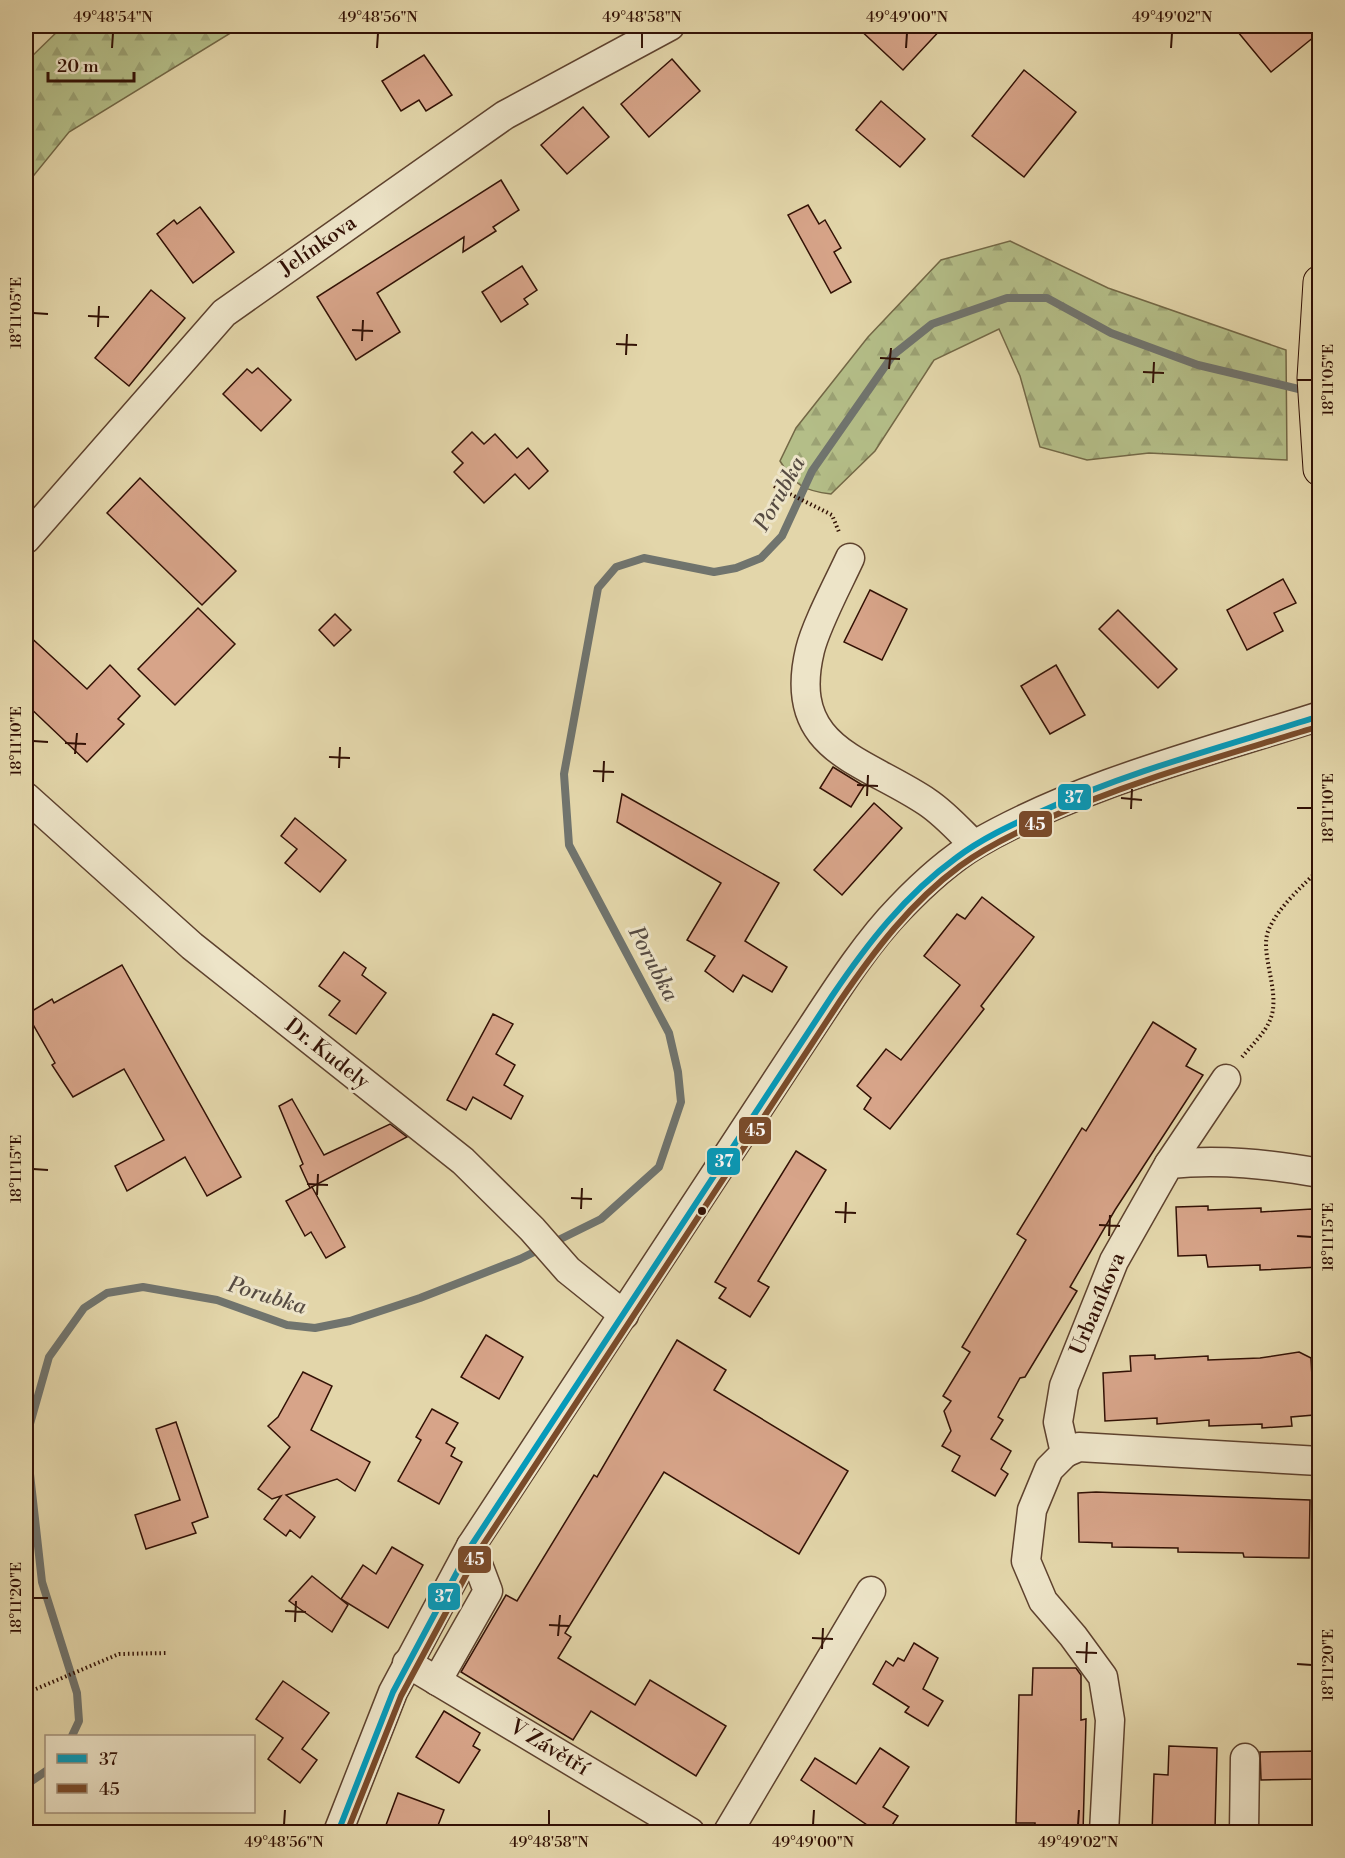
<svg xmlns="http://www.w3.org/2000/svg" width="1345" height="1858" viewBox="0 0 1345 1858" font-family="'Libre Bodoni',serif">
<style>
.forest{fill:url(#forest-firs);stroke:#736846;stroke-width:1.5}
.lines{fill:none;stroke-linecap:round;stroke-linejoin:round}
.stream{stroke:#70746e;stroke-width:8}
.building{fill:#d7a489;stroke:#321105;stroke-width:1.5}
.minor-casing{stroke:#5e422e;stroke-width:31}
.trunk-casing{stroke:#321105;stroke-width:35}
.path{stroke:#321105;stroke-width:4;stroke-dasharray:1.5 3;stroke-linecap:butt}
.minor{stroke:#ede4c8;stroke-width:28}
.trunk{stroke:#e3d6aa;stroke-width:33}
.bus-1-casing{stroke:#ede4c8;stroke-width:10}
.bus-2-casing{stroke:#ede4c8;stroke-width:10}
.bus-1{stroke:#059aba;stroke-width:6}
.bus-2{stroke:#7a4b2a;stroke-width:6}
.ticks{fill:none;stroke:#321105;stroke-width:2}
.bus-dot{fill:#321105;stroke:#ede4c8;stroke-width:2}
.labels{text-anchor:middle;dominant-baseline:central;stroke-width:6;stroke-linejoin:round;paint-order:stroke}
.street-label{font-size:21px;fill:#321105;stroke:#ede4c8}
.water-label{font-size:22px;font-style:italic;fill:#564b42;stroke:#ede4c8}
.line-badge{stroke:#ede4c8;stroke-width:2}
.badge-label{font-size:16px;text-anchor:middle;font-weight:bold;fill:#fff}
.neatline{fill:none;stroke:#321105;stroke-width:2}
.ticks-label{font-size:15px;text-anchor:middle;fill:#321105}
</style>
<defs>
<pattern id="forest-firs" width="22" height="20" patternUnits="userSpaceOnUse" patternTransform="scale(1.5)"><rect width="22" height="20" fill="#b4be88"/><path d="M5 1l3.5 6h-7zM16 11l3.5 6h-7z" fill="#9ba274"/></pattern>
</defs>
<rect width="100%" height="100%" fill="#e3d6aa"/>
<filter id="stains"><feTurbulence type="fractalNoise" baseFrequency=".00333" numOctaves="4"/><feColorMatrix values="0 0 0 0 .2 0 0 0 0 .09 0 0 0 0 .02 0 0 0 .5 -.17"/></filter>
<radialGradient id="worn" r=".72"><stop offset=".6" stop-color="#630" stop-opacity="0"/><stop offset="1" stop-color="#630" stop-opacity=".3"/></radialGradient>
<g class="forest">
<path d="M63,26H242L69,132L26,185V62Z"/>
<path d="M1010,241L1108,288L1286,350L1287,460L1149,453L1087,460L1040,447L1020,376L999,329L934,360L875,451L831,494C803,491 794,484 780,461L796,428L868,337L941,260Z"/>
</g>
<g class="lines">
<g class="stream">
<path d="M72,1736L79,1721L77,1693L42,1582L26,1438L49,1357L84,1308L107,1293L143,1287L217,1300L287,1325L315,1328L350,1321L420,1298L520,1259L601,1219L659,1167L681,1102L678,1072L669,1033L569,845L564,774L598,588L616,567L644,558L714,572L736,568L761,558L782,536L812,471L893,355L932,324L1007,298H1047L1111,333L1198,365L1307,391"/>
<path d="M26,1785L46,1771"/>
</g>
</g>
<g class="building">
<path d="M856,26H944L903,70Z"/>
<path d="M1233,26H1320V32L1271,72Z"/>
<path d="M424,55L452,95L426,111L419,100L401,111L382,81Z"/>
<path d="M672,59L700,91L649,137L621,104Z"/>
<path d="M1024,70L1076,112L1024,177L972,136Z"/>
<path d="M881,101L925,139L900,167L856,130Z"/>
<path d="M583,107L609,137L567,174L541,145Z"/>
<path d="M501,180L519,210L493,227L496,231L463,252L464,237L377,293L400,332L356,360L317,297Z"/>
<path d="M808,205L819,224L825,220L841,248L834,252L851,282L831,293L788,215Z"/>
<path d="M200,207L234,252L193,283L157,234L174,220L177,224Z"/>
<path d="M522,266L537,290L524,299L528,304L501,322L482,292Z"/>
<path d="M151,290L185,318L129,386L95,358Z"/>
<path d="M258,368L291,400L261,431L223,394L247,369L252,373Z"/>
<path d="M472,432L484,444L495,434L517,458L528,448L548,471L529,489L515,474L484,503L454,472L463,463L452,452Z"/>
<path d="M140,478L236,571L202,605L107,513Z"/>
<path d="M1283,579L1296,603L1274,613L1283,631L1247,650L1227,610Z"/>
<path d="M870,590L907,609L882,660L844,642Z"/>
<path d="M198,608L235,644L175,705L138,669Z"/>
<path d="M1118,610L1177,669L1158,688L1099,629Z"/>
<path d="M335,614L351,630L334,646L319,630Z"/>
<path d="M26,633L87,689L110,665L140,696L118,719L124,724L87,762L26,704Z"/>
<path d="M1056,665L1085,715L1050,734L1021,686Z"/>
<path d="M833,767L864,786L851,807L820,788Z"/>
<path d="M622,794L779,883L745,941L787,967L772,992L743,975L733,992L705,971L715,956L687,940L721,883L617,822Z"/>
<path d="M874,803L902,828L842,895L814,870Z"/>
<path d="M295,818L346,860L320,892L285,863L297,849L281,836Z"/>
<path d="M982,897L1034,937L981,1006L984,1009L890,1129L864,1109L871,1098L857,1086L886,1049L901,1060L960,985L924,956L957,914L965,919Z"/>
<path d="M344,952L366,968L362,975L386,993L356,1034L329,1015L340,1001L319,986Z"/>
<path d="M122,965L241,1177L207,1196L185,1157L127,1191L115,1166L164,1140L124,1069L73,1097L52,1065L55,1063L27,1014L52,999L54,1003Z"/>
<path d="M493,1014L513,1024L496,1054L515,1065L504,1085L523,1096L511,1119L473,1097L466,1110L447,1100Z"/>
<path d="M1153,1022L1196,1049L1186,1066L1203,1075L1115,1210L1070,1287L1077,1291L1025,1377L1020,1378L998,1417L1003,1420L991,1439L1011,1451L1001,1469L1008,1474L995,1496L952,1471L960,1456L942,1446L951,1431L944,1411L951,1401L943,1396L970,1352L962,1347L1026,1240L1017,1234L1082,1128L1086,1131Z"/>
<path d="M292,1099L324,1155L390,1124L407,1137L310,1188L300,1166L303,1164L279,1106Z"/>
<path d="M796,1151L826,1170L758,1281L769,1287L750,1317L719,1298L726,1288L715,1282Z"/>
<path d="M312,1187L345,1247L326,1258L311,1232L305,1236L286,1201Z"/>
<path d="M1208,1206V1210L1261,1208V1212L1312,1209V1219H1320V1267L1260,1270V1265L1208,1267L1206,1255L1178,1256L1176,1207Z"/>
<path d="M486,1335L523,1357L499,1399L461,1377Z"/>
<path d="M677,1340L726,1370L714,1390L848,1471L799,1554L664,1472L565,1633L571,1637L558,1658L635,1705L650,1680L726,1726L696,1776L591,1711L573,1740L461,1672L506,1595L517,1601L594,1475L597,1477Z"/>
<path d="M1299,1352L1311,1358L1314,1415L1291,1417L1292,1426L1262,1428V1424L1209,1426V1420L1157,1424V1418L1105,1421L1103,1373L1131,1371L1130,1356L1155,1355V1359L1208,1356V1360L1260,1358Z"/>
<path d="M303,1372L332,1386L311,1430L370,1462L355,1491L337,1479L286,1495L315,1517L300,1538L290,1530L286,1536L264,1519L281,1496L272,1499L258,1489L290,1447L268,1426L278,1417Z"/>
<path d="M432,1409L458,1423L446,1443L455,1448L451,1456L462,1462L439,1504L398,1481L421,1440L416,1437Z"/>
<path d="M176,1422L208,1517L192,1523L196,1533L146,1549L135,1515L180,1500L156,1429Z"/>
<path d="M1096,1492L1310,1500L1309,1558L1244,1557L1243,1553L1178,1552V1548L1112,1547V1543L1079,1542L1078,1493Z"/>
<path d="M392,1547L423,1565L388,1628L341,1599L363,1565L376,1574Z"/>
<path d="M312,1576L348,1605L332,1632L289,1601Z"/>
<path d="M914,1643L938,1658L923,1689L943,1701L928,1726L905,1712L909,1707L873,1684L886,1661L893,1666L898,1658L904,1661Z"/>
<path d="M1033,1668H1076L1081,1675V1720L1086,1719L1083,1833H1035V1823H1016L1019,1695H1032Z"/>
<path d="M283,1681L329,1713L302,1749L317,1760L300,1783L268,1759L283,1738L256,1719Z"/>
<path d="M444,1711L480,1733L473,1746L480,1750L459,1783L416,1757Z"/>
<path d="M1169,1746L1217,1748L1215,1830H1210V1833H1152L1154,1774L1168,1775Z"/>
<path d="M880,1748L909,1767L883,1807L898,1816L887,1833H879L801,1780L815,1758L856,1784Z"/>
<path d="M1320,1751V1779L1261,1780L1260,1752Z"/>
<path d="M398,1793L444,1810L435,1833H383Z"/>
</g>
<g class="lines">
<g class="minor-casing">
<g id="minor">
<path d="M26,539L224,313L505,115L670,26"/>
<path d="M850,558C838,584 816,625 810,650C786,750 863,759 927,802C945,814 959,830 974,845"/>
<path d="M26,797L192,946L463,1161L532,1229L568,1270L624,1315"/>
<path d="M1169,1164L1226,1079"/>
<path d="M1065,1453L1079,1447L1319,1461"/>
<path d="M407,1663L690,1832"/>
<path d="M437,1681L488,1591L471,1546"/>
<path d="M338,1832L393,1692L471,1546L796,1051C827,1005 861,948 900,908C922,885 948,861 976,844C1080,784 1205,753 1320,716"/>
<path d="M728,1832L871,1591"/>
<path d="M1104,1832L1110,1720L1103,1677L1073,1636L1043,1601L1026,1561L1032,1510L1049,1469L1065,1453L1058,1422L1064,1386L1114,1261L1169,1164C1221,1159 1268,1164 1320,1173"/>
<path d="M1244,1832L1245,1758"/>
</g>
</g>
<g class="trunk-casing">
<path id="trunk" d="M1320,282L1314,378L1320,469"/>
</g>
<g class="path">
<path d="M774,486L832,515L839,532"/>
<path d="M1242,1057C1251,1046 1265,1033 1270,1020C1282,993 1258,952 1269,929C1279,906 1303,886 1320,868"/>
<path d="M36,1689L119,1654L168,1653"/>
</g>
<use href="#minor" class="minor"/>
<use href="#trunk" class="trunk"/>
<g class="bus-1-casing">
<path id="bus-1" d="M338,1832L393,1692L471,1546L832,996C867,944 905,895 956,858C981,839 1011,825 1040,812C1129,771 1226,746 1320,716"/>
</g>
<g class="bus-2-casing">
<path id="bus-2" d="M347,1832L401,1696L479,1551L840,1001C874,951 911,902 960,866C986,847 1015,833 1044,820C1132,780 1227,755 1320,726"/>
</g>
<use href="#bus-1" class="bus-1"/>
<use href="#bus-2" class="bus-2"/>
</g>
<path class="ticks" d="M112,48L113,33M377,48L378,33M642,48V33M906,48L907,33M1171,48L1172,33M33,313L48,314M88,316L109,317M98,327L99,306M352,330L373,331M362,341L363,320M616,344L637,345M626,355L627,334M880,358L900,359M889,369L891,348M1143,372L1164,373M1297,380H1312M1153,383L1154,362M33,741L48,742M65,743L86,744M75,754L77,733M329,757L350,758M339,768L340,747M593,771L614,772M603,782L604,761M857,785L878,786M867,796L868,775M1121,798L1142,800M1297,808H1312M1131,809L1132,789M33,1169L48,1170M307,1184L328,1185M317,1195L318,1174M571,1198L592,1199M581,1209L582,1188M835,1212L856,1213M845,1223L846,1202M1099,1225L1120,1226M1109,1236L1110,1215M1297,1236L1312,1237M33,1598H48M285,1611L306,1612M295,1622L296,1601M549,1625L569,1626M558,1636L560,1615M812,1638L833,1639M822,1649L823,1628M1076,1652L1097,1653M1086,1663L1087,1642M1297,1664L1312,1665M284,1825L285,1810M549,1825V1810M813,1825L814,1810M1078,1825L1079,1810"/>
<circle class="bus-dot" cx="702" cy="1211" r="5"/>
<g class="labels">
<g class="street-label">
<text transform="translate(318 246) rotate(-35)">Jelínkova</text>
<text transform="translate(327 1054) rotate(38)">Dr. Kudely</text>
<text transform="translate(1098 1304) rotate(-67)">Urbaníkova</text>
<text transform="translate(549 1748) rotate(31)">V Závětří</text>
</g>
<g class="water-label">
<text transform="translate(780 494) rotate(-61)">Porubka</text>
<text transform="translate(653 964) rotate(62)">Porubka</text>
<text transform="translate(267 1296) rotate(17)">Porubka</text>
</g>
</g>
<g class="line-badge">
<rect x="1057" y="783" width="35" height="28" rx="6" fill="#059aba"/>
<rect x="1018" y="810" width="35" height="28" rx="6" fill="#7a4b2a"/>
<rect x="738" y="1116" width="34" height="29" rx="6" fill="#7a4b2a"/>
<rect x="706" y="1147" width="35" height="29" rx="6" fill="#059aba"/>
<rect x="457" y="1545" width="35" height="29" rx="6" fill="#7a4b2a"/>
<rect x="427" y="1582" width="34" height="29" rx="6" fill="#059aba"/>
</g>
<g class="badge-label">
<text x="1074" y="803">37</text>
<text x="1035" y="830">45</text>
<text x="755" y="1136">45</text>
<text x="724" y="1167">37</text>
<text x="474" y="1565">45</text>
<text x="444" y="1602">37</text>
</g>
<rect width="1345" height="1858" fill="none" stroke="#e3d6aa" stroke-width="66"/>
<rect x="45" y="1735" width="210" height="78" fill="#ede4c8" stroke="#a2907a" stroke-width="1.5"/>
<rect x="57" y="1754" width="30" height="9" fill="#059aba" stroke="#a2907a" stroke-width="1.5"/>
<text x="99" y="1765" font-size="18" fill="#321105">37</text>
<rect x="57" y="1784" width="30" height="9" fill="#7a4b2a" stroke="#a2907a" stroke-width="1.5"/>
<text x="99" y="1795" font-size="18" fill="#321105">45</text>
<path d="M48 72v9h86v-9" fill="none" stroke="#321105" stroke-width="3"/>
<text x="57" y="72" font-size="18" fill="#321105" stroke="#ede4c8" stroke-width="4.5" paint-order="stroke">20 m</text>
<rect x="33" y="33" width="1279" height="1792" class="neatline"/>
<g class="ticks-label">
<text x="113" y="22">49°48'54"N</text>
<text x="378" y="22">49°48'56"N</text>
<text x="642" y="22">49°48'58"N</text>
<text x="907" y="22">49°49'00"N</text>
<text x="1172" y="22">49°49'02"N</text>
<text transform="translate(16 313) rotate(-90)" y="5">18°11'05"E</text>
<text transform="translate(1328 380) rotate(-90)" y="5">18°11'05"E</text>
<text transform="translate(16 741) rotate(-90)" y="5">18°11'10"E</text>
<text transform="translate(1328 808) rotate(-90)" y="5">18°11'10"E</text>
<text transform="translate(16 1169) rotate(-90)" y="5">18°11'15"E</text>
<text transform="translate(1328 1237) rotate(-90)" y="5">18°11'15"E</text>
<text transform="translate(16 1598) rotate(-90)" y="5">18°11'20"E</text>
<text transform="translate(1328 1665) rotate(-90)" y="5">18°11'20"E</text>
<text x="284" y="1847">49°48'56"N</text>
<text x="549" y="1847">49°48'58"N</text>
<text x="813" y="1847">49°49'00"N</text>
<text x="1078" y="1847">49°49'02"N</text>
</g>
<rect width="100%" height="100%" filter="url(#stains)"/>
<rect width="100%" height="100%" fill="url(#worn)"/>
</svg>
